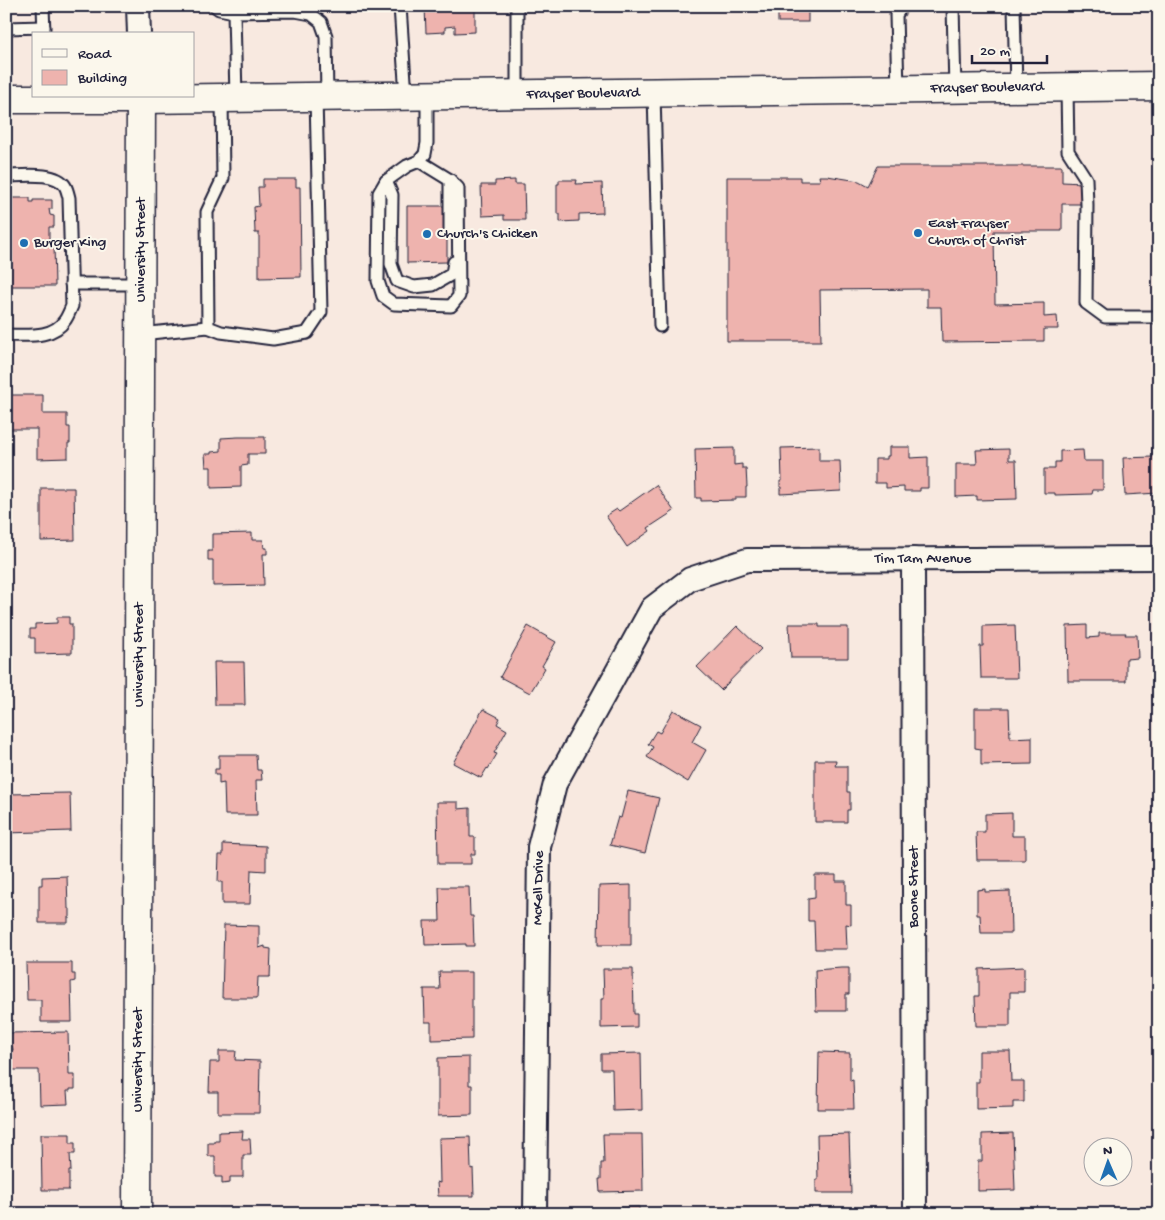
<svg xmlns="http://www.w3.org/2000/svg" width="1165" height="1220" viewBox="0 0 1165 1220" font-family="'Gochi Hand',sans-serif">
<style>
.building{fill:#eeb3ae;stroke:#22223b}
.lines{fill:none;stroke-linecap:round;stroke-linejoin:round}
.service-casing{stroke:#22223b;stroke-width:15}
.minor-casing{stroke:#22223b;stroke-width:26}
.tertiary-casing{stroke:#22223b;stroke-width:31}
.secondary-casing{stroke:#22223b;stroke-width:31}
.service{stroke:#fbf7ec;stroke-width:11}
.minor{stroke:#fbf7ec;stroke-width:22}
.tertiary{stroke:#fbf7ec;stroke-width:28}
.secondary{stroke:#fbf7ec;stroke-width:28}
.poi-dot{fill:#1f6fb2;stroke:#fbf7ec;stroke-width:2}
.labels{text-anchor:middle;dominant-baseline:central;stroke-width:4;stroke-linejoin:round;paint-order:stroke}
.street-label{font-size:15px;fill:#22223b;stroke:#fbf7ec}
.poi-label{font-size:15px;fill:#22223b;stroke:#fbf7ec;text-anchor:start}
</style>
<rect width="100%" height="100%" fill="#f8e9e0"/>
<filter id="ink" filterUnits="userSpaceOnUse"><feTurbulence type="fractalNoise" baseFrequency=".02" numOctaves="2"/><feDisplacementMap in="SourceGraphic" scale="10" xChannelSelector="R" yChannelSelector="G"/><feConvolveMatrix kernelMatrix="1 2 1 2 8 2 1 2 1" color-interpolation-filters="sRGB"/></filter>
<g filter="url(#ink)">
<g class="building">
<path d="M425,6H475V32L455,33V26L445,27V32L426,33Z"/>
<rect x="778" y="6" width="30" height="16"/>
<path d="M878,166H1062V182L1082,183L1083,204H1062V231H994L995,304L1044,303V317L1057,316L1058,329H1044V341L942,342L941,307H927V289L820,290L821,341H727V177H800V181H820L819,176H827L859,181L868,186Z"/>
<path d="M263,179H296V187H300L301,277L259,278V233H255L254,207L259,206L258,187H263Z"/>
<path d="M515,180V184H524L525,220H504V215L482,216L481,185H495V181Z"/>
<path d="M559,180H577L576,184L602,183L603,213L579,214V221L560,222V214H557V184H559Z"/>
<path d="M11,198H30V202H33V200H52V209H49L50,215L54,216V227H49V244H54L55,286H6L7,202H11Z"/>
<path d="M407,206H447V262L407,263Z"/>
<path d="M6,395H43V414H67V427H70V443H68V458L37,459V429H6Z"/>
<path d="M238,437H265V454H248V465L241,466V487L211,488V467H206L205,454H211V452L221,451V438Z"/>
<path d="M819,447V461H840L841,491L780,494V489H782V487H780V481H782L781,448Z"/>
<path d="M889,447H910V458L928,457V488H920V491H904V487L886,488V483H875V459H887V456H889Z"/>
<path d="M734,448V465L742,464V468H746L747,487H746V497H736V500L701,501V498H696L695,449Z"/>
<path d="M1152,448H1159V497H1158V493L1125,495L1123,458L1153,457Z"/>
<path d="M1009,449V460H1016L1017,499L977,500V496L956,497V464H977L976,450Z"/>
<path d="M1083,450L1084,461H1103V490H1093L1092,494L1055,495V493H1044V469H1055V462H1060V451Z"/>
<path d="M656,485L674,511L648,528L650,531L627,547L606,516L617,509L619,511Z"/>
<path d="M41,488H74L75,540L41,541Z"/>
<path d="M252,533V540H263L264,548H267V554H263L264,585L213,586V560H208V551H212V534Z"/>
<path d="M57,617H69V624H72V653L35,654V638H30V629H35V624L57,623Z"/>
<path d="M789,624H819V627H848V658H791Z"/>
<path d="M1015,625L1017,678H981L980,646H983V626Z"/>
<path d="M1087,625V638L1099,637V633H1126L1125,635H1137L1138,658L1126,659V681H1068L1067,626Z"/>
<path d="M528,626L556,642L542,666L545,668L530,693L500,677Z"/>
<path d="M737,626L761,649L721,690L697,667Z"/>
<path d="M214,662H244L245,705H215Z"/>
<path d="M975,708H1009L1010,738L1032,737V764L981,765V749L975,748Z"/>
<path d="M483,709L500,718L497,724L507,730L494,753L497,754L488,769L487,768L481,778L453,763Z"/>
<path d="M673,710L701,725L692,742L706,750L688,782L647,757L653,747L648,744L656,731L660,733Z"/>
<path d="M219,755H256L257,770H261L262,780H256L257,815H225L224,783L219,784V775H215V769H219Z"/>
<path d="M815,760H836L835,766H847V792H850V810H847V822H815Z"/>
<path d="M628,791L659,798L645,853L610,845L618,817L621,818Z"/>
<path d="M70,793L71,831L6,833V794Z"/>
<path d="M437,802H458V809L470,808V837H475V854H471V864H438Z"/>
<path d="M1012,813V836H1025V860H977L976,832H985V814Z"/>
<path d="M223,844L266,846V871L251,870L250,904H222V882H218L219,855H223Z"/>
<path d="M815,875H836V881H846V905H851V925L846,924L847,949H815L814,921H808V899L815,898Z"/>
<path d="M67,876L68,909H70V917H68V923H39V885H42V877Z"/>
<path d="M631,885V945H598L599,886Z"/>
<path d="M439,887H469L470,916H473L474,946H466V944L425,945L424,921H440Z"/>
<path d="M985,889V892L1010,891L1011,933H981L980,915H977V890Z"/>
<path d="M224,925L259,926V948L265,946V948L271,949L270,977H258L257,998H222Z"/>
<path d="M26,963H72V974H75V981L71,982L72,1022H41V1000H27Z"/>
<path d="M1024,967V992H1010V1026H976L975,996H979V969Z"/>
<path d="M841,968H849V994H846V1011H816L815,970Z"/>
<path d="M603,969H633L634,1014H637V1027L601,1028V999H604Z"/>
<path d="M439,972H472V1039L431,1040V1022H425L424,989H440Z"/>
<path d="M68,1032L69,1075H75V1089H70V1091H67L68,1104L40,1105L39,1070H6V1050H13L12,1046H10V1040H8V1033Z"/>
<path d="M219,1051H236L235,1060L260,1061L259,1113H218V1092H209L210,1062H219Z"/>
<path d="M979,1051H1010L1011,1081H1024V1102H1013V1108L976,1109V1082H979Z"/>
<path d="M819,1052L850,1053V1081L853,1080L854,1109H818Z"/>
<path d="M641,1053L642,1110L613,1111L612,1069H601V1054Z"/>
<path d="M469,1057V1085H472V1115L438,1116V1058Z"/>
<path d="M243,1131L242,1139H250L251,1155H243V1177H230V1183L222,1184V1177H215V1156H208V1143H214V1141H219V1132Z"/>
<path d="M1013,1133L1015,1190L978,1191V1161H982V1134Z"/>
<path d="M41,1134H70V1143H75V1154H70L71,1171H69V1190H42Z"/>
<path d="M603,1134H642L643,1191L600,1192L599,1179H601V1163H604Z"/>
<path d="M849,1134L851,1193H816V1180H818L817,1135Z"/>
<path d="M470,1137L471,1169L473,1168L474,1196H438L437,1182L440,1183L439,1138Z"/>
<path d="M639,1207V1214H606V1208Z"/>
<rect x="218" y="1210" width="26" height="4"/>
</g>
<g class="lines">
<g class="service-casing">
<g id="service">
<path d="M43,6L44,34"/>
<path d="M215,6L219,9L234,12L295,11L311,14L321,22L326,36L327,97"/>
<path d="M400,6L406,96"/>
<path d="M517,6V95"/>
<path d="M953,6L955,89"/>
<path d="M1014,6L1016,88"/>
<path d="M234,12L236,98"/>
<path d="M6,28L44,27"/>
<path d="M1067,88L1068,151L1086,179L1087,205L1086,303L1105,317H1159"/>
<path d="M898,90L896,15L902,6"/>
<path d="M654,93L660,326"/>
<path d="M222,98L223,178L207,212L208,327L221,332L273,339L307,333L321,312L316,97"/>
<path d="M419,161L450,180L458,188L459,296L451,306L394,304L383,296L378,281L379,193L386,181L407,166L419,161L425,154L427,143V96"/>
<path d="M6,176C21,176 56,171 65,186C67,189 68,194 69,198L72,306C70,310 68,316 65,320C53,339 26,335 6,335"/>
<path d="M450,180V229"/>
<path d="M386,181L392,195L391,264L397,281L414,287L433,285L452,274L454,262"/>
<path d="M71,284H141"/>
<path d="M141,334L208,327"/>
</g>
</g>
<g class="minor-casing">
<g id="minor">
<path d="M138,6L139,34"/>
<path d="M913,559L915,1214"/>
<path d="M535,1214L539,847L555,784L652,608L690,579L747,560L1159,558"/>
</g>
</g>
<g class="tertiary-casing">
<path id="tertiary" d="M137,1214L141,99"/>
</g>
<g class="secondary-casing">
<path id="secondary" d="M6,99H141L1159,86"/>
</g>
<use href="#service" class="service"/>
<use href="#minor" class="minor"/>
<use href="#tertiary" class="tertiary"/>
<use href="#secondary" class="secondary"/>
</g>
</g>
<g class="poi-dot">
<circle cx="918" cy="233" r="5"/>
<circle cx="427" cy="234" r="5"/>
<circle cx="24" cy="243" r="5"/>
</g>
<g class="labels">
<g class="street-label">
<text transform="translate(987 88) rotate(-1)">Frayser Boulevard</text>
<text transform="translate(583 94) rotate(-1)">Frayser Boulevard</text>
<text transform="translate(141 250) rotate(-90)">University Street</text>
<text x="923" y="559">Tim Tam Avenue</text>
<text transform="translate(139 655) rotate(-90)">University Street</text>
<text transform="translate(914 887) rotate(-90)">Boone Street</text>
<text transform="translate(539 888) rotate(-89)">McKell Drive</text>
<text transform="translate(138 1060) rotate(-90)">University Street</text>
</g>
<g class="poi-label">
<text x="928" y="224">East Frayser<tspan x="928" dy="17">Church of Christ</tspan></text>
<text x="437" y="234">Church's Chicken</text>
<text x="34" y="243">Burger King</text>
</g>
</g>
<rect width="1165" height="1220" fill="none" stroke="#fbf7ec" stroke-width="25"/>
<rect x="12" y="12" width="1140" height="1195" fill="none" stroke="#22223b" stroke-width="2" filter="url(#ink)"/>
<rect x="32" y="32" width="162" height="65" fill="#fbf7ec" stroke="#a4a2a5"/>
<rect x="42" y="49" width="25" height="8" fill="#fbf7ec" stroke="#a4a2a5"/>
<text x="78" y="58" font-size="15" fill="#22223b">Road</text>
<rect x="42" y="70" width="25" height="15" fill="#eeb3ae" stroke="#a4a2a5"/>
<text x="78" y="82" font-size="15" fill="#22223b">Building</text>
<g transform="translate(1108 1162) rotate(358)"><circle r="24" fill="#fbf7ec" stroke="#a4a2a5"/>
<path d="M0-4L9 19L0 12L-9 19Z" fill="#1f6fb2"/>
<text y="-8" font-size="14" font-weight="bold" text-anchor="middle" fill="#22223b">N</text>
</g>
<path d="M972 55v8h75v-8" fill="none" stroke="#22223b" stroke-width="2.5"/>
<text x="980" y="55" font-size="15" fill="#22223b" stroke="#fbf7ec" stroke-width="4" paint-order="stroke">20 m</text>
</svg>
